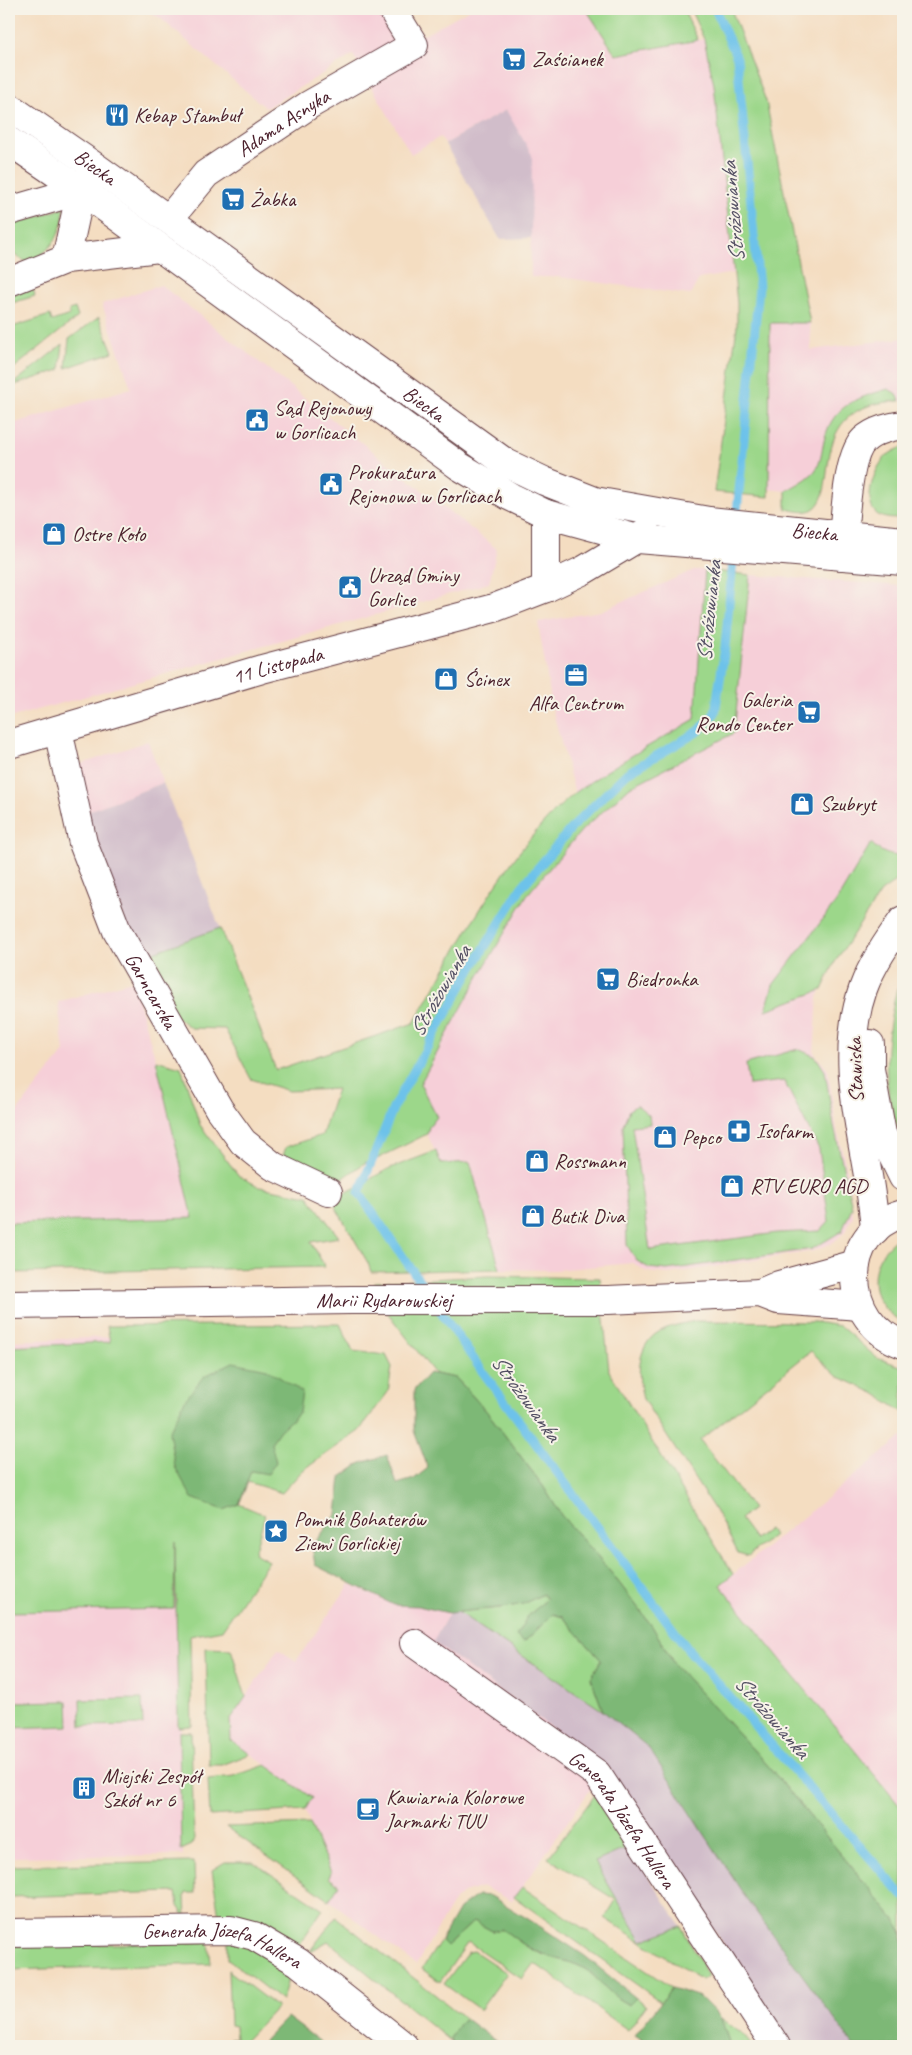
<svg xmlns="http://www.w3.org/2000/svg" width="912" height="2055" viewBox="0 0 912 2055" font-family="Caveat,sans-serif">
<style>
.built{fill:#f6cfd8}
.industrial{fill:#d1bdca}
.green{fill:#9cd78a;stroke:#737b5a}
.forest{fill:#7db876;stroke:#646c50}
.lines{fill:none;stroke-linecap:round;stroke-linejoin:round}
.stream{stroke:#6dc2ea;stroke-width:9}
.street-casing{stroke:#643c42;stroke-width:30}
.secondary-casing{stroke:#643c42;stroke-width:30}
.street{stroke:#fff;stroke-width:28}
.secondary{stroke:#fff;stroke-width:28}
.labels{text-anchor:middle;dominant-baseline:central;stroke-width:4;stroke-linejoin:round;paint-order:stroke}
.poi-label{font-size:21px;fill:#4a1f2b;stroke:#f7f3e8;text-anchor:start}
.street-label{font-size:21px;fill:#4a1f2b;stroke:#f7f3e8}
.water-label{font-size:22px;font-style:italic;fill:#545064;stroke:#f7f3e8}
</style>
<rect width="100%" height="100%" fill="#f7f3e8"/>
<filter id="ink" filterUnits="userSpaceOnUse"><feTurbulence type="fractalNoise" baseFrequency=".02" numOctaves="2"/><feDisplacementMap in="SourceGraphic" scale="10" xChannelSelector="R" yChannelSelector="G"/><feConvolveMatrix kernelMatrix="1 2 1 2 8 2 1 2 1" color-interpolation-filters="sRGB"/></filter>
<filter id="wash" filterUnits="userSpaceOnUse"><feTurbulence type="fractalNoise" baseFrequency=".0096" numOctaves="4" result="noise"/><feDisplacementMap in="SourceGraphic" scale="20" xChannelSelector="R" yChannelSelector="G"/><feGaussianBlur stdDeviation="1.12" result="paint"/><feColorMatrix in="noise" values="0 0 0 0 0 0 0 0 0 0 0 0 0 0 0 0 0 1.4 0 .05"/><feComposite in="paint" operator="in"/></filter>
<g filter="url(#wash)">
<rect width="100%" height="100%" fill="#f4ddc1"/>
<g class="built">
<path d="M144,9H378L398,49L470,9H586L615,55L704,39L714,85L733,273L699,279L690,295L559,277H531L530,156L506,110L445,144L440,137L411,154L353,55L266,108L160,18Z"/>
<path d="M161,285L497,549L489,583L9,718V425L131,388L102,304Z"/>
<path d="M770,323H810L811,350L903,338V400L900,401L897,394L843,407L831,422L825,438L820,462L813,474L786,491L768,489Z"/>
<path d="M694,570H705L695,719L575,794L553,712L538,622L601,611Z"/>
<path d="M750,575L903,586V876L881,892L835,962L818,997L814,1053L828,1070L836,1125L848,1175L853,1216L844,1233L832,1243L814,1251L668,1274L647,1272L633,1263L555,1270L500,1269L470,1162L441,1164L427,1134L429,1127L420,1084L479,976L527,895L582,830L630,787L733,733Z"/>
<path d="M148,741L163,783L83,813L73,767Z"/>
<path d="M132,981L156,1060L193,1218L9,1223V1122L64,1052L58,1002Z"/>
<path d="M112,1337L177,1506L183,1855L9,1857V1341Z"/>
<path d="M903,1436V1810L720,1585Z"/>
<path d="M350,1584L394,1605L418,1606L449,1613L433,1642L606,1767L512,1901L483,1887L463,1893L454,1901L416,1965L329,1900L339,1885L329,1877L331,1872L305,1810L312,1798L231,1740L230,1720L278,1649L296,1661Z"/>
</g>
<g class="industrial">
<path d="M506,110L532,155L531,238L500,239L445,144Z"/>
<path d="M163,783L220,928L138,958L83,813Z"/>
<path d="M458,1612L603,1711L648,1747L741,1890L854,2046H791L606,1767L433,1642L449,1613Z"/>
<path d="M629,1847L681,1926L642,1942L594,1862Z"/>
</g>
<g class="green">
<path d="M586,9H683L698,40L616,55Z"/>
<path d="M690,9H731L766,101L810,323H770L769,497L714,492L737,326V303L714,85L704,39Z"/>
<path d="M64,208C63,235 52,250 28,263L9,251V226Z"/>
<path d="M33,288L35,296L9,304V295Z"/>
<path d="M75,308L78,317L14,368L9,352V328L50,315L52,321L70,315L69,310Z"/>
<path d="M99,317L113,352L66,368L69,339Z"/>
<path d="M63,344L60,370L9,387Z"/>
<path d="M888,389L897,394L900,401C798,404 846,498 809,511C802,513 793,510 786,509V491C794,486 805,481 812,474C820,467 821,456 823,446C830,407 853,399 888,389Z"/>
<path d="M903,447V519C896,519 886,519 880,516C861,507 873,472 883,460C888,453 896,450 903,447Z"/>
<path d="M705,570L750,575L734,733L630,787L582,830L527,895L479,976L420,1084L437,1117L429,1127L427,1134L377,1159L366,1162L332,1186L280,1165L286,1147L322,1135L337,1089L289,1091L251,1079L225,1029L191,1028L171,1013L138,958L220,928L276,1070L414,1023C457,950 509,846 575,793C612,765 655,743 695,719Z"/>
<path d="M871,843C881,853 889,856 903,856V876L881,892L835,962L822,990L766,1010L773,985L836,902Z"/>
<path d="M897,988L903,992C900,1042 903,1091 903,1141C880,1089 884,1043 897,988Z"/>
<path d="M798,1049L816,1057L825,1071L834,1126L852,1207L842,1231L812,1249L667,1270L649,1268L637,1261L627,1245L623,1125L629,1110L637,1105L649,1115L650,1124L632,1126L650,1250L777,1233L820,1231L829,1221L819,1149L784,1081L749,1085L746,1064Z"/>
<path d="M156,1060L181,1067L200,1125L239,1176L260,1187L308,1196L339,1237L311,1242L325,1267L9,1273V1223L193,1218Z"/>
<path d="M436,1151L441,1164L470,1162L500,1269L371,1272L368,1263L335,1206L340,1196L388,1169Z"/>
<path d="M903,1235V1322C863,1303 866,1255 903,1235Z"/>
<path d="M488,1276L600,1278L609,1371L733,1574L720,1585L903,1810V1935L896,1921L770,1768L674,1664L652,1626L613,1575L561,1515L543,1486L488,1413L456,1378L435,1374L383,1307L374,1282Z"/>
<path d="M695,1321L815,1322L840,1326L877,1358L903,1367V1412L874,1393L837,1376L811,1351L700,1440L753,1509L740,1519L755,1539L769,1529L774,1535L748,1556L738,1553L718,1515L643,1399C638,1380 636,1355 651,1338C661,1327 681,1324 695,1321Z"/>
<path d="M340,1324L353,1351L386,1355L392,1367L388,1392L359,1431L302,1471L282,1493L248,1482L239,1504L265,1515L254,1553L269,1561L222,1630L190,1636L192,1726L178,1727L175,1542L174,1609L9,1612V1347L110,1342L107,1326Z"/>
<path d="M543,1594L547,1599L527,1617L524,1642L553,1614L563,1617L601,1660L591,1678L603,1711L458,1612C494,1607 509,1612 543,1594Z"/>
<path d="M206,1648L231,1649L246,1697L230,1720L231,1740L250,1754L222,1765H209Z"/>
<path d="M142,1699L143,1725L81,1726L80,1700Z"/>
<path d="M68,1701L69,1726L9,1728V1702Z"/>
<path d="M179,1732H191L194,1839L192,1845L181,1850Z"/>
<path d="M266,1765L312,1798L305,1810L210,1816L208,1779L234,1776Z"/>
<path d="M595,1795L629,1847L595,1862L642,1941L681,1926L708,1976L702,1980C670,1960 637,1939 605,1918L616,1900L548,1858Z"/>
<path d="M310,1824L331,1872L329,1878L339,1885L329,1900L226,1827Z"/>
<path d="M194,1862L195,1893H186L185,1896L186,1918L178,1906L176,1892L9,1897V1866Z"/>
<path d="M225,1862H253L323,1909L297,1948C274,1933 246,1914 219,1917L212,1870Z"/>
<path d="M522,1887L672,1988L661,2002L514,1897Z"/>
<path d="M336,1917L466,2019L461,2021L452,2042L328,1941L309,1952Z"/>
<path d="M474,1921L492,1931L502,1929C514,1937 525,1947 537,1952C554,1960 573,1960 588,1971C603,1983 610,1996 629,2005L636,1998L646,2006L628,2030L534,1963L522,1979L468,1942L440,1982L422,1969L441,1940L447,1946Z"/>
<path d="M228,1939L253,1947L290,1971L282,2001L228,1959Z"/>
<path d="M209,1942L211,1964L9,1970V1946Z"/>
<path d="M474,1951L507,1973L480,2010L444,1984L468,1952Z"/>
<path d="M228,1970L277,2007L240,2046H230V2038H236L235,2026L230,2025Z"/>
<path d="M721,2018L744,2035L753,2046H730Z"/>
</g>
<g class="forest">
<path d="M233,1362L267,1369L302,1392L299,1413L280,1430L271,1443L276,1462L268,1474L251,1471L239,1504L224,1510L192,1498L175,1467L169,1432L185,1400L203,1377Z"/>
<path d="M429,1373L456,1378L488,1413L543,1486L561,1515L613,1575L652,1626L674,1664L770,1768L896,1921L903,1935V2046H854L746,1898L648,1747L603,1711L591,1678L601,1660L563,1617L553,1614L524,1642L516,1636L527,1617L547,1599L543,1594L523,1604L508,1607L449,1613L418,1606L394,1605L315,1565L312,1546L337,1514L341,1477L361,1463L387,1455L397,1484L414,1479L428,1468L414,1431V1390Z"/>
<path d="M478,1895L491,1896L541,1927L585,1956L636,1998L629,2005C610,1996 603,1983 588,1971C573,1960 554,1960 538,1952C525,1947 514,1937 502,1929L492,1931L474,1921L447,1946L441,1940L459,1909Z"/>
<path d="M672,1988L700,1997L721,2018L730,2046H643L646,2042L635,2035Z"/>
<path d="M287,2017L326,2046H259Z"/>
<path d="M466,2019L502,2046H453L450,2038L461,2021Z"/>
</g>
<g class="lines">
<g class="stream">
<path d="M715,9L737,58L759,287L736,522"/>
<path d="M734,550L725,647L715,713L699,731L627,773L574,825L521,888L472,968L394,1106L359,1193L477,1364L687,1648L903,1896"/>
</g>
</g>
</g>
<g filter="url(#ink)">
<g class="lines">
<g class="street-casing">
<g id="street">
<path d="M9,211L81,190"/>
<path id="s1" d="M169,219L206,174L309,105L414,45L392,9"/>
<path d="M66,259L81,190L94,172"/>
<path d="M9,282L66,259L159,248"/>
<path d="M842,556C844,529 846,457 864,440C875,430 890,427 903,425"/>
<path id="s2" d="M58,730L83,843L117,931L219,1109L243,1142L273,1166L328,1192"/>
<path id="s3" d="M414,1643L597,1774L776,2046"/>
<path id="s4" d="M9,1933L231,1930L254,1936L298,1962L404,2046"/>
</g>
</g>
<g class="secondary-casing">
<g id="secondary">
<path id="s5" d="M9,107L97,168L506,463L544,481L595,501L709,521L903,541"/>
<path d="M9,141L81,190L459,466L511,497L546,514L638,539L903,561"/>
<path d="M546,588V514"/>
<path id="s6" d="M9,744L262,669L494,608L546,588L584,570L646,533"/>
<path d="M870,1044V1069L882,1134L903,1177"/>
<path d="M903,1214C837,1232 841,1323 903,1344"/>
<path d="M875,1230C870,1150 835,1069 863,989C872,964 888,941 903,920"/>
<path d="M760,1293L779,1285L856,1264"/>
<path id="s7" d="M9,1305L351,1300H608L760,1293L778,1300L860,1306"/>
</g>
</g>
<use href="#street" class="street"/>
<use href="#secondary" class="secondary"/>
</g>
</g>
<defs>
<g id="supermarket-square" transform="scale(1.25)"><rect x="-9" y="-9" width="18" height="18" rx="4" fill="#1f6fb2" stroke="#f7f3e8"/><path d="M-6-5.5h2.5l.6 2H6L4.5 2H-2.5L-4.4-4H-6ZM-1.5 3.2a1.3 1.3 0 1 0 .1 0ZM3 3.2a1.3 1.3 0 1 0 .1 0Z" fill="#fff"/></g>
<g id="restaurant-square" transform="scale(1.25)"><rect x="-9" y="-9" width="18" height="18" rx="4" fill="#1f6fb2" stroke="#f7f3e8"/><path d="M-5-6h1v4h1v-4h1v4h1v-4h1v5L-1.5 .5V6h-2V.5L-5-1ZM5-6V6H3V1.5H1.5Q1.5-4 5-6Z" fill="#fff"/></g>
<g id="civic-square" transform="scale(1.25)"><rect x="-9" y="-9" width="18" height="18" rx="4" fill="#1f6fb2" stroke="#f7f3e8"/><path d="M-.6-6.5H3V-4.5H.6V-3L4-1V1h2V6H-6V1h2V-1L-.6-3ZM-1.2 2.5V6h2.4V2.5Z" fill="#fff"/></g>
<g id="shop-square" transform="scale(1.25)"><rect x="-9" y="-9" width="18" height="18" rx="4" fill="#1f6fb2" stroke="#f7f3e8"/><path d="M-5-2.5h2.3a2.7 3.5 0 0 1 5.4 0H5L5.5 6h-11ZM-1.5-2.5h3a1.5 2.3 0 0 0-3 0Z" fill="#fff"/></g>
<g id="office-square" transform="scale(1.25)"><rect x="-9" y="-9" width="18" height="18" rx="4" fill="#1f6fb2" stroke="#f7f3e8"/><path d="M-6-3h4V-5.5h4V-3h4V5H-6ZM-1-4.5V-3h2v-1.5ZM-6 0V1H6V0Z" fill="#fff"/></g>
<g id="pharmacy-square" transform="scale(1.25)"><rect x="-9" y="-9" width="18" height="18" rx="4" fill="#1f6fb2" stroke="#f7f3e8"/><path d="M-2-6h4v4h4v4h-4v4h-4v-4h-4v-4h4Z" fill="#fff"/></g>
<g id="sight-square" transform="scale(1.25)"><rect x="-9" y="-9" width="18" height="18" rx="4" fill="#1f6fb2" stroke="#f7f3e8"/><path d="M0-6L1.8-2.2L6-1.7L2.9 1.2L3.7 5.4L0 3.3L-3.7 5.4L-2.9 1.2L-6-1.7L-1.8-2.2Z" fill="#fff"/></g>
<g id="building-square" transform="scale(1.25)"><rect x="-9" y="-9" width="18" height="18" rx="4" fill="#1f6fb2" stroke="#f7f3e8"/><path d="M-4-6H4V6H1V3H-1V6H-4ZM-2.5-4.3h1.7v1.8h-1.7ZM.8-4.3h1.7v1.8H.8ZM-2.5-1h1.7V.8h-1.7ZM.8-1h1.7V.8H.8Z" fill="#fff"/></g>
<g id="cafe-square" transform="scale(1.25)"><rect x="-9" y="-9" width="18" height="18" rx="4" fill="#1f6fb2" stroke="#f7f3e8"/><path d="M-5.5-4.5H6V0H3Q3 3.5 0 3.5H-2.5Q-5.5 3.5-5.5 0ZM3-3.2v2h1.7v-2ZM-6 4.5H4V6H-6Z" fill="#fff"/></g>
</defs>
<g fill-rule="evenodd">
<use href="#supermarket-square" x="514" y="59"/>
<use href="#restaurant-square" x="117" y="115"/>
<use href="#supermarket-square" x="233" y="199"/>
<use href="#civic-square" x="257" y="420"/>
<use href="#civic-square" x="331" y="484"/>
<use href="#shop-square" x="54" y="534"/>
<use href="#civic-square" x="350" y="587"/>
<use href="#office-square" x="576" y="675"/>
<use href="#shop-square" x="446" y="679"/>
<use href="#supermarket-square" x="809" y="712"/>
<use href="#shop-square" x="802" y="804"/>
<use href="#supermarket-square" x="608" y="979"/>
<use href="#pharmacy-square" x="739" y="1131"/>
<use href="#shop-square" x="665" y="1137"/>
<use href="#shop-square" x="537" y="1161"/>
<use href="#shop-square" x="732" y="1186"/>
<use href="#shop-square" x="533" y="1216"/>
<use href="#sight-square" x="276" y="1531"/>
<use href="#building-square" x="84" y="1788"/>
<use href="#cafe-square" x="368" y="1809"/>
</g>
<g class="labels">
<g class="poi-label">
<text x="532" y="59">Zaścianek</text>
<text x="134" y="115">Kebap Stambuł</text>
<text x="250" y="199">Żabka</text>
<text x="274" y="408">Sąd Rejonowy<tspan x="274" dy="24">w Gorlicach</tspan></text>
<text x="348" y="472">Prokuratura<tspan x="348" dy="24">Rejonowa w Gorlicach</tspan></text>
<text x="72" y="534">Ostre Koło</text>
<text x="368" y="575">Urząd Gminy<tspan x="368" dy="24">Gorlice</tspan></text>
<text x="464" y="679">Ścinex</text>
<text x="792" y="700" text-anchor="end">Galeria<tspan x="792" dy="24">Rondo Center</tspan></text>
<text x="576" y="703" text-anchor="middle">Alfa Centrum</text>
<text x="820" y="804">Szubryt</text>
<text x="626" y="979">Biedronka</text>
<text x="756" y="1131">Isofarm</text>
<text x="682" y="1137">Pepco</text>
<text x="554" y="1161">Rossmann</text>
<text x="750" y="1186">RTV EURO AGD</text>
<text x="550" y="1216">Butik Diva</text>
<text x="294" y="1519">Pomnik Bohaterów<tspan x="294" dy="24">Ziemi Gorlickiej</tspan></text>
<text x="102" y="1776">Miejski Zespół<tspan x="102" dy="24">Szkół nr 6</tspan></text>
<text x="386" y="1797">Kawiarnia Kolorowe<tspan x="386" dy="24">Jarmarki TUU</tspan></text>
</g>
<g class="street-label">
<text stroke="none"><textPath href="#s1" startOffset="151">Adama Asnyka</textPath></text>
<text stroke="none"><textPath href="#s5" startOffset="105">Biecka</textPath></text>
<text stroke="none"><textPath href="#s5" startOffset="510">Biecka</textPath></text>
<text stroke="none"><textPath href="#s5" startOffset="930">Biecka</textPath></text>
<text stroke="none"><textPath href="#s6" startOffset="280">11 Listopada</textPath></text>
<text stroke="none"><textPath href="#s2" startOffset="279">Garncarska</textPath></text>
<text transform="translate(855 1070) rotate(-92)">Stawiska</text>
<text stroke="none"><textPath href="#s7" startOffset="375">Marii Rydarowskiej</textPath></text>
<text stroke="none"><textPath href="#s3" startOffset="276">Generała Józefa Hallera</textPath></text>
<text stroke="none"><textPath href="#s4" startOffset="216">Generała Józefa Hallera</textPath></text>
</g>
<g class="water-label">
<text transform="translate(733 212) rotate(-95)">Stróżowianka</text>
<text transform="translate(709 611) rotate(-84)">Stróżowianka</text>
<text transform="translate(440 991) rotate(-60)">Stróżowianka</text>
<text transform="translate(526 1398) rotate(54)">Stróżowianka</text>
<text transform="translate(772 1717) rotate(49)">Stróżowianka</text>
</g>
</g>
<rect width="912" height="2055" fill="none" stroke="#f7f3e8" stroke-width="30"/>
</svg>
